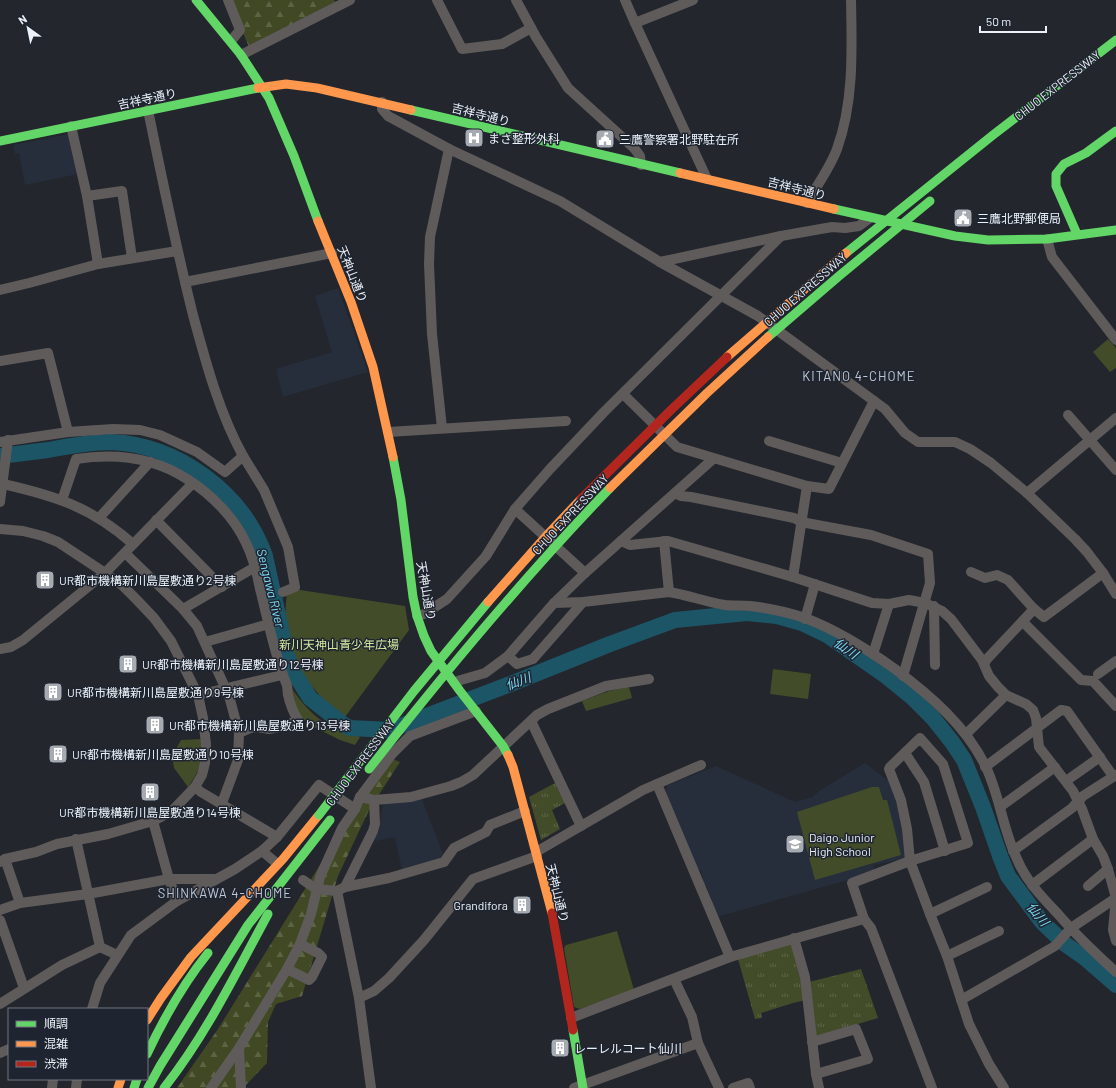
<svg xmlns="http://www.w3.org/2000/svg" width="1116" height="1088" viewBox="0 0 1116 1088" font-family="Barlow,'Noto Sans JP',sans-serif">
<style>
.built{fill:#262e3c}
.grass{fill:url(#grass-tufts)}
.forest{fill:url(#forest-firs)}
.park{fill:#434c29}
.lines{fill:none;stroke-linecap:round;stroke-linejoin:round}
.river{stroke:#1c5566;stroke-width:16}
.street{stroke:#5f5b5b;stroke-width:10}
.fast{stroke:#63d668;stroke-width:9}
.slow{stroke:#ff974d;stroke-width:9}
.jam{stroke:#b3261e;stroke-width:9}
.fast-bridge{stroke:#63d668;stroke-width:9}
.slow-bridge{stroke:#ff974d;stroke-width:9}
.jam-bridge{stroke:#b3261e;stroke-width:9}
.labels{text-anchor:middle;dominant-baseline:central;stroke-width:3;stroke-linejoin:round;paint-order:stroke}
.street-label{font-size:12px;fill:#ecf1f8;stroke:#1f2530}
.poi-label{font-size:12px;fill:#ecf1f8;stroke:#1f2530;text-anchor:start}
.park-label{font-size:12px;fill:#d4e89e;stroke:#1f2530}
.neighbourhood-label{font-size:13px;letter-spacing:1px;fill:#bfc7d5;stroke:#1f2530}
.water-label{font-size:13px;font-style:italic;fill:#7bd9f6;stroke:#1f2530}
</style>
<defs>
<pattern id="grass-tufts" width="24" height="20" patternUnits="userSpaceOnUse"><rect width="24" height="20" fill="#434c29"/><path d="M3 7l-1-3M5 7V3M7 7l1-3M15 17l-1-3M17 17v-4M19 17l1-3" fill="none" stroke="#5e6649"/></pattern>
<pattern id="forest-firs" width="22" height="20" patternUnits="userSpaceOnUse"><rect width="22" height="20" fill="#404923"/><path d="M5 1l3.5 6h-7zM16 11l3.5 6h-7z" fill="#5c6444"/></pattern>
</defs>
<rect width="100%" height="100%" fill="#23262c"/>
<g class="built">
<path d="M69,134L78,174L25,185L19,153L15,154L13,145Z"/>
<path d="M338,288L368,372L283,397L276,369L332,352L315,296Z"/>
<path d="M865,763L890,782L897,802L902,829L905,859L873,865L874,870L848,880L717,917L707,887L704,885L702,880L703,878L701,871L697,869L665,793L668,785L716,766L795,802L812,797L819,791Z"/>
<path d="M421,797L443,854L436,861L402,870L395,837L376,841L374,839L379,830L383,803Z"/>
</g>
<g class="grass">
<path d="M555,783L565,803L552,810L560,829L541,840L529,797Z"/>
<path d="M792,943L806,1000L793,1003L761,1013L762,1018L755,1019L738,959Z"/>
<path d="M861,969L878,1018L817,1036L814,1035L809,982Z"/>
</g>
<g class="forest">
<path d="M229,0H334L336,4L249,47Z"/>
<path d="M387,757L400,762L369,810L338,876L302,996L276,1004L268,1022L267,1063L243,1088H177L218,1029Z"/>
</g>
<g class="park">
<path d="M1108,339L1116,348V368L1110,372L1093,352Z"/>
<path d="M287,588L405,606L409,630L345,717L322,698L295,667L285,619Z"/>
<path d="M773,669L811,674L808,699L770,694Z"/>
<path d="M629,687L632,698L586,711L582,701L609,691Z"/>
<path d="M292,689C300,700 310,713 322,721C334,728 348,732 360,737L355,745L340,740L312,726L301,717L291,699Z"/>
<path d="M202,739C203,762 201,768 188,787L174,768L172,756L181,740Z"/>
<path d="M872,787H879L883,800H887L901,855L815,880L797,812Z"/>
<path d="M617,931L634,990L580,1009L574,1007L564,948L566,945Z"/>
</g>
<g class="lines">
<path class="river" d="M0,456C16,454 32,452 48,450C69,446 90,442 111,442C178,445 243,493 265,556L287,656L294,673L310,698L344,725L350,728L390,730L513,683L610,644L675,620L747,613L777,616L802,623L827,635L886,676L912,697L933,718L952,742L964,760L983,807L1000,856L1008,876L1042,922L1065,944L1085,958L1116,985"/>
<g class="street">
<path d="M228,0L240,30L231,41"/>
<path d="M437,0L462,49L502,44L531,28"/>
<path d="M516,0L536,37L568,88L634,148L640,156L641,165"/>
<path d="M625,0L635,23L707,179"/>
<path d="M635,23L693,0"/>
<path d="M241,55L350,0"/>
<path d="M382,102V109L388,116L449,149L560,201L660,262L758,316L885,409L905,433L918,442H955L970,449L991,463L1027,493L1075,539L1087,552L1103,573L1116,594"/>
<path d="M71,126L87,196L98,264"/>
<path d="M87,196L122,191L132,258"/>
<path d="M807,203C817,185 830,168 837,149C854,102 852,50 851,0"/>
<path d="M1047,239L1052,257L1116,340"/>
<path d="M660,262L781,236L832,227L845,228L859,226L870,218"/>
<path d="M185,282L332,253"/>
<path d="M0,290L29,283L98,264L177,251"/>
<path d="M0,361L48,353L68,432"/>
<path d="M623,394L677,447L807,486L829,489L874,401"/>
<path d="M1068,415L1116,470"/>
<path d="M442,428L432,334L429,264L430,237L449,149"/>
<path d="M388,432L566,421"/>
<path d="M769,441L842,463"/>
<path d="M0,442L68,432L113,429L140,430L160,435L197,452L225,472L243,456C219,412 206,363 193,315C176,247 162,179 148,110"/>
<path d="M243,456L264,490L288,547L295,587L283,592"/>
<path d="M3,484C56,496 91,507 133,544"/>
<path d="M675,493L681,496L691,497L794,518L801,522L871,535L928,554L930,583L903,676"/>
<path d="M1027,493L1116,418"/>
<path d="M62,500L76,459C115,453 153,457 187,479C211,494 234,517 246,543C253,557 257,573 260,589C268,620 274,653 286,683C288,686 287,691 288,695C290,704 293,712 298,720L285,726L269,729L258,727L251,728L239,733"/>
<path d="M0,502L8,440"/>
<path d="M515,509L585,573"/>
<path d="M99,518L150,462"/>
<path d="M156,520L222,587"/>
<path d="M0,529L23,531L43,536L58,542L105,573L123,586L137,600L154,618L171,641L198,695L203,718L206,744L205,763L202,775L195,787L172,811L153,821L108,834L57,844L36,852L5,859L0,862"/>
<path d="M621,541L630,545L668,541L793,577L872,603L889,604L909,600L925,603L942,611L951,619L982,660L989,676L998,687L1006,695L1026,704L1033,710L1036,718L1039,747L1073,791L1082,809L1093,839L1103,856L1108,869L1116,898L1113,930L1116,941"/>
<path d="M664,541L669,592"/>
<path d="M125,553L183,609L197,626L229,696L239,733L238,760L222,803"/>
<path d="M971,572L985,578L997,575L1008,580L1034,609L1044,617L1103,573"/>
<path d="M793,577L807,486"/>
<path d="M554,603L583,602L669,592C688,595 706,602 725,605C733,606 741,605 750,606C768,608 787,612 805,618C837,630 867,649 895,669C931,696 966,726 986,767C1000,797 1003,830 1017,859C1026,881 1042,897 1058,914C1076,935 1095,953 1116,972"/>
<path d="M934,606L935,665"/>
<path d="M183,609L255,567"/>
<path d="M417,616L424,614L447,599L486,556L515,509L550,469L604,412L781,236"/>
<path d="M805,619L815,584"/>
<path d="M1023,622L1081,680L1093,681L1116,706"/>
<path d="M205,642L269,624"/>
<path d="M0,649L11,647L23,640L105,573L193,483"/>
<path d="M873,654L889,604"/>
<path d="M508,656L517,664L533,659L583,602"/>
<path d="M984,664L987,659L1034,609"/>
<path d="M1098,674L1116,661"/>
<path d="M454,682L485,673L508,656L554,603L585,573L713,459"/>
<path d="M198,695L282,675"/>
<path d="M531,721L581,826"/>
<path d="M966,734L1006,695"/>
<path d="M905,753L924,782L945,851"/>
<path d="M985,767L1061,710L1067,711L1113,776"/>
<path d="M1066,781L1100,757"/>
<path d="M657,784L730,957"/>
<path d="M195,787L201,792L277,837"/>
<path d="M360,797L374,800L411,797L451,786L461,782L473,775L537,715L548,709L606,686L649,679"/>
<path d="M1000,807L1055,767"/>
<path d="M153,821L169,879L177,901"/>
<path d="M76,839L100,947L117,955"/>
<path d="M262,851L274,861"/>
<path d="M1013,851L1072,808L1083,796L1116,775"/>
<path d="M536,852L643,790L701,765"/>
<path d="M5,859L20,903"/>
<path d="M303,880L316,889L337,891L345,887L389,878L444,862L454,848L486,832L490,825L525,811"/>
<path d="M1032,885L1093,839"/>
<path d="M1088,886L1108,869"/>
<path d="M345,887L373,831L375,824L374,800"/>
<path d="M337,891L359,998L371,1088"/>
<path d="M0,910L20,903L88,894L169,879H215"/>
<path d="M930,914L987,887"/>
<path d="M0,920L24,988"/>
<path d="M794,938L805,977L816,1074L819,1088"/>
<path d="M947,956L999,931"/>
<path d="M287,969L309,980L312,977L322,957L318,953L300,944"/>
<path d="M674,979L692,1017L698,1043L719,1088"/>
<path d="M359,998L374,991L389,978L424,940L473,879L537,856"/>
<path d="M961,1000L1055,946L1071,928L1116,898"/>
<path d="M0,1004L62,965L100,947"/>
<path d="M92,1009L100,983L131,935L177,901L235,869L262,851L277,837L319,785L355,809"/>
<path d="M571,1018L730,957L864,919"/>
<path d="M812,1042L856,1029L868,1059L816,1074"/>
<path d="M239,1048L241,1088"/>
<path d="M0,1053L9,1049"/>
<path d="M52,1088L53,1079"/>
<path d="M76,1088L77,1079"/>
<path d="M211,1088L239,1048L287,969L300,944L311,914L320,877L342,828L355,809L360,797L392,754L410,736L476,711"/>
<path d="M574,1088L698,1043"/>
<path d="M733,1088L748,1083L750,1088"/>
<path d="M932,1088L871,928L864,919L852,883L910,861L968,843L943,764L920,738L890,767L889,769L901,800L907,829L910,861L930,914L947,956L969,1024L989,1064L1004,1088"/>
</g>
<g class="fast">
<path d="M196,0L241,55L269,98L294,156L318,221"/>
<path d="M411,110L680,173"/>
<path d="M0,141L258,88"/>
<path d="M834,209L955,236L988,240L1047,239L1116,230"/>
<path d="M1077,234L1056,186V174L1064,164L1086,153L1116,131"/>
<path d="M393,457L401,500L413,597L417,616L424,636L431,651L460,691L503,746L508,755"/>
<path d="M573,1030L583,1088"/>
<path d="M147,1054C164,1018 183,984 208,953"/>
<path d="M134,1088L137,1079"/>
<path d="M148,1088L160,1066L248,925L330,820"/>
<path d="M164,1088C206,1035 236,973 268,914"/>
</g>
<g class="slow">
<path d="M258,88L286,84L317,88L411,110"/>
<path d="M680,173L834,209"/>
<path d="M318,221L351,302L373,367L393,457"/>
<path d="M508,755L513,767L552,913"/>
<path d="M147,1020L161,998L191,957L283,859L318,816"/>
<path d="M118,1088L121,1079"/>
</g>
<path class="jam" d="M552,913L573,1030"/>
<g class="fast-bridge">
<path d="M846,253L993,135L1116,40"/>
<path d="M768,337L839,276L930,201"/>
<path d="M369,769C445,672 524,577 610,488"/>
<path d="M319,815L414,691L488,602"/>
</g>
<g class="slow-bridge">
<path d="M727,357L846,253"/>
<path d="M610,488L707,393L768,337"/>
<path d="M488,602L548,534L581,499"/>
</g>
<path class="jam-bridge" d="M581,499L672,409L727,357"/>
</g>
<defs>
<g id="hospital-square" transform="scale(1)"><rect x="-9" y="-9" width="18" height="18" rx="4" fill="#a6aab1" stroke="#1f2530"/><path d="M-5-5h3v3.5h4V-5h3V5h-3V1.5h-4V5h-3Z" fill="#fff"/></g>
<g id="civic-square" transform="scale(1)"><rect x="-9" y="-9" width="18" height="18" rx="4" fill="#a6aab1" stroke="#1f2530"/><path d="M-.6-6.5H3V-4.5H.6V-3L4-1V1h2V6H-6V1h2V-1L-.6-3ZM-1.2 2.5V6h2.4V2.5Z" fill="#fff"/></g>
<g id="building-square" transform="scale(1)"><rect x="-9" y="-9" width="18" height="18" rx="4" fill="#a6aab1" stroke="#1f2530"/><path d="M-4-6H4V6H1V3H-1V6H-4ZM-2.5-4.3h1.7v1.8h-1.7ZM.8-4.3h1.7v1.8H.8ZM-2.5-1h1.7V.8h-1.7ZM.8-1h1.7V.8H.8Z" fill="#fff"/></g>
<g id="school-square" transform="scale(1)"><rect x="-9" y="-9" width="18" height="18" rx="4" fill="#a6aab1" stroke="#1f2530"/><path d="M0-5L7-2L0 1L-7-2ZM-4 1L0 2.5L4 1V4Q0 6-4 4Z" fill="#fff"/></g>
</defs>
<g fill-rule="evenodd">
<use href="#hospital-square" x="474" y="138"/>
<use href="#civic-square" x="605" y="139"/>
<use href="#civic-square" x="963" y="218"/>
<use href="#building-square" x="45" y="580"/>
<use href="#building-square" x="128" y="664"/>
<use href="#building-square" x="53" y="692"/>
<use href="#building-square" x="155" y="725"/>
<use href="#building-square" x="58" y="754"/>
<use href="#building-square" x="150" y="792"/>
<use href="#school-square" x="795" y="844"/>
<use href="#building-square" x="522" y="905"/>
<use href="#building-square" x="560" y="1048"/>
</g>
<g class="labels">
<g class="street-label">
<text transform="translate(1057 85) rotate(-38)">CHUO EXPRESSWAY</text>
<text transform="translate(147 98) rotate(-12)">吉祥寺通り</text>
<text transform="translate(481 114) rotate(14)">吉祥寺通り</text>
<text transform="translate(797 188) rotate(14)">吉祥寺通り</text>
<text transform="translate(353 274) rotate(68)">天神山通り</text>
<text transform="translate(805 289) rotate(-41)">CHUO EXPRESSWAY</text>
<text transform="translate(570 514) rotate(-47)">CHUO EXPRESSWAY</text>
<text transform="translate(427 591) rotate(80)">天神山通り</text>
<text transform="translate(360 762) rotate(-53)">CHUO EXPRESSWAY</text>
<text transform="translate(558 893) rotate(76)">天神山通り</text>
</g>
<g class="poi-label">
<text x="488" y="138">まさ整形外科</text>
<text x="619" y="139">三鷹警察署北野駐在所</text>
<text x="977" y="218">三鷹北野郵便局</text>
<text x="59" y="580">UR都市機構新川島屋敷通り2号棟</text>
<text x="142" y="664">UR都市機構新川島屋敷通り12号棟</text>
<text x="67" y="692">UR都市機構新川島屋敷通り9号棟</text>
<text x="169" y="725">UR都市機構新川島屋敷通り13号棟</text>
<text x="72" y="754">UR都市機構新川島屋敷通り10号棟</text>
<text x="150" y="812" text-anchor="middle">UR都市機構新川島屋敷通り14号棟</text>
<text x="809" y="837">Daigo Junior<tspan x="809" dy="14">High School</tspan></text>
<text x="508" y="905" text-anchor="end">Grandifora</text>
<text x="574" y="1048">レーレルコート仙川</text>
</g>
<g class="park-label">
<text x="339" y="644">新川天神山青少年広場</text>
</g>
<g class="neighbourhood-label">
<text x="859" y="376">KITANO 4-CHOME</text>
<text x="225" y="893">SHINKAWA 4-CHOME</text>
</g>
<g class="water-label">
<text transform="translate(271 588) rotate(76)">Sengawa River</text>
<text transform="translate(846 648) rotate(34)">仙川</text>
<text transform="translate(518 681) rotate(-21)">仙川</text>
<text transform="translate(1038 914) rotate(50)">仙川</text>
</g>
</g>
<rect x="8" y="1008" width="140" height="72" fill="#1f2530" stroke="#717780"/>
<rect x="16" y="1021" width="20" height="6" fill="#63d668" stroke="#717780"/>
<text x="44" y="1028" font-size="12" fill="#ecf1f8">順調</text>
<rect x="16" y="1041" width="20" height="6" fill="#ff974d" stroke="#717780"/>
<text x="44" y="1048" font-size="12" fill="#ecf1f8">混雑</text>
<rect x="16" y="1061" width="20" height="6" fill="#b3261e" stroke="#717780"/>
<text x="44" y="1068" font-size="12" fill="#ecf1f8">渋滞</text>
<g transform="translate(28 28) rotate(327)" stroke="#1f2530" stroke-width="3" paint-order="stroke">
<path d="M0-3L7 15L0 10L-7 15Z" fill="#ecf1f8"/>
<text y="-6" font-size="11" font-weight="bold" text-anchor="middle" fill="#ecf1f8">N</text>
</g>
<path d="M980 26v6h66v-6" fill="none" stroke="#ecf1f8" stroke-width="2"/>
<text x="986" y="26" font-size="12" fill="#ecf1f8" stroke="#1f2530" stroke-width="3" paint-order="stroke">50 m</text>
</svg>
